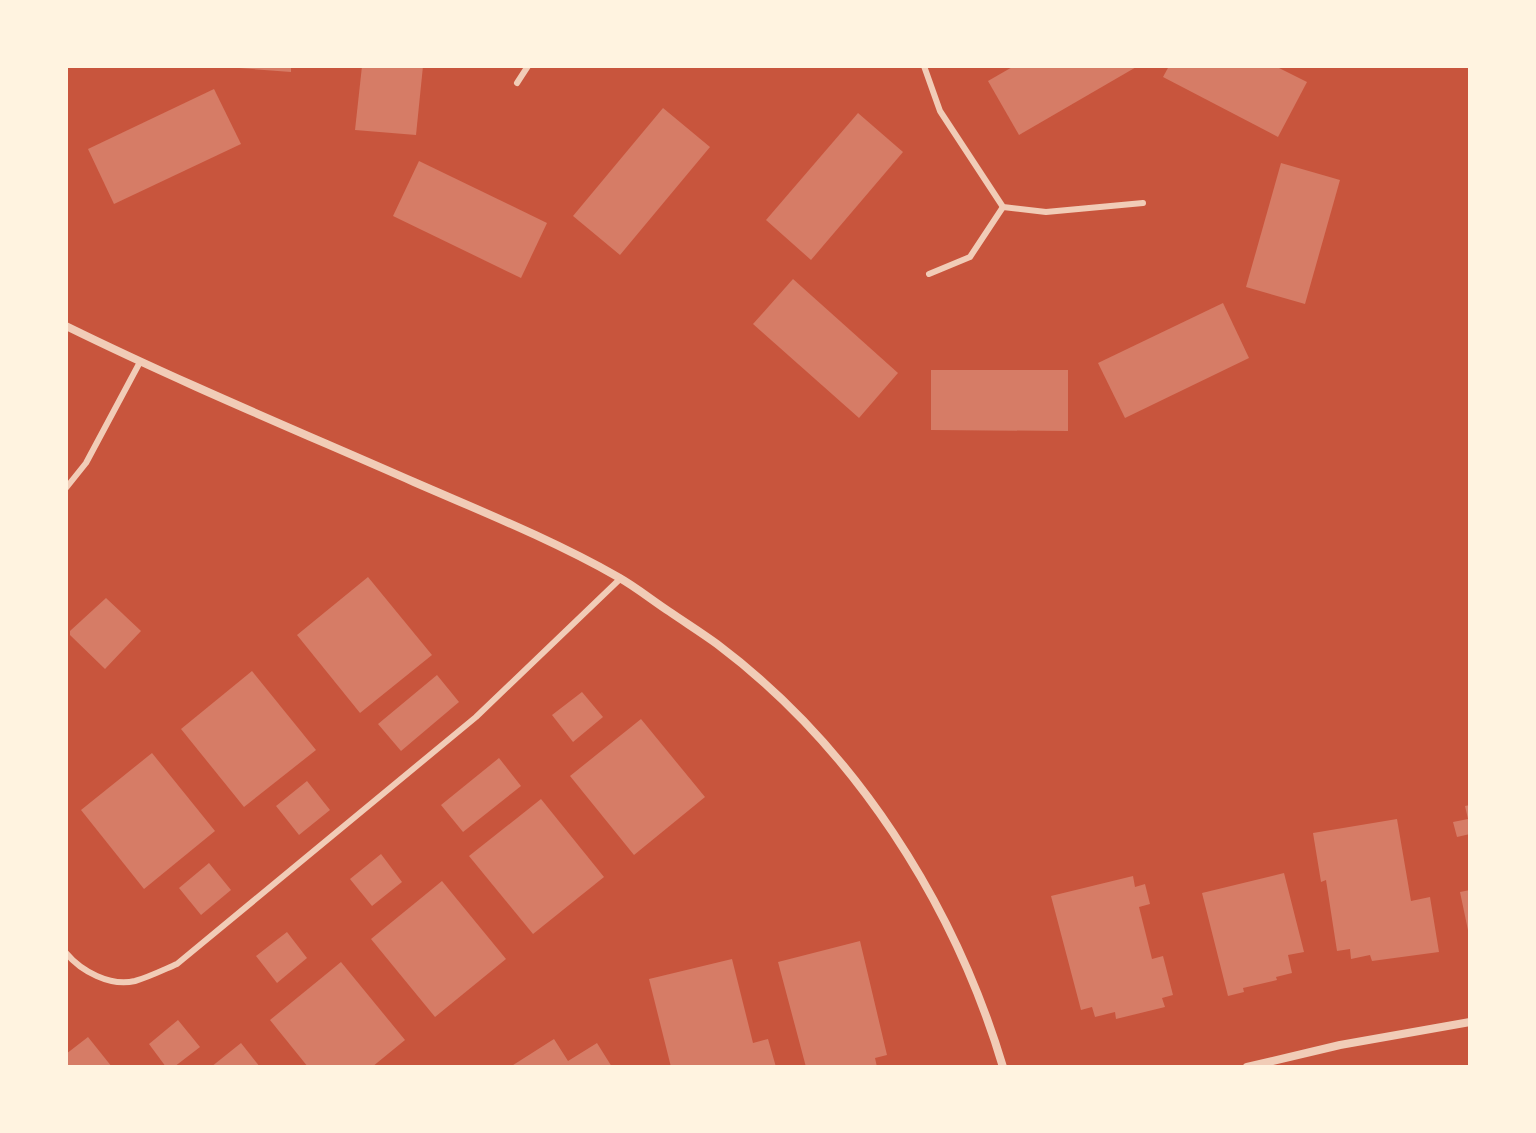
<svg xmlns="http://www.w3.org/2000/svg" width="1536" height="1133" viewBox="0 0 1536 1133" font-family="'IBM Plex Serif',serif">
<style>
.building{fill:#d67c66}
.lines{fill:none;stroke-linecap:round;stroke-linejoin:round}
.service{stroke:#f1ccb7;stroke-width:6}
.minor{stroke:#f1ccb7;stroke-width:8}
</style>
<rect width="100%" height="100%" fill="#c8553d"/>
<g class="building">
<path d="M240,66H291V72L239,68Z"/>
<path d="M362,66H423L416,135L355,130Z"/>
<path d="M1014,66H1138L1019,135L988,81Z"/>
<path d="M1169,66H1275L1307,82L1278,137L1163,77Z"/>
<path d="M214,89L241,144L114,204L88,149Z"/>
<path d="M663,108L710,147L620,255L573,216Z"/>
<path d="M858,113L903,152L811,260L766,220Z"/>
<path d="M419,161L547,223L521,278L393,216Z"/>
<path d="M1281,163L1340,180L1305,304L1246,287Z"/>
<path d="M793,279L898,373L859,418L753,324Z"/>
<path d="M1223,303L1249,358L1125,418L1098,363Z"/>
<path d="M931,370H1068V431L931,430Z"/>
<path d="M368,577L432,655L360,713L297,635Z"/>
<path d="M106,598L141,631L105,669L70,635V631Z"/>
<path d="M252,671L316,750L244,807L181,729Z"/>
<path d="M437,675L459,702L401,751L378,724Z"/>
<path d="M582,692L603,717L573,742L552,715Z"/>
<path d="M641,719L705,797L634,855L570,776Z"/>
<path d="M152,753L215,831L144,889L81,810Z"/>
<path d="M499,758L521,786L463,832L441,805Z"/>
<path d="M307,781L330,810L299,835L276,806Z"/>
<path d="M541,799L604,877L533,934L469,856Z"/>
<path d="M1470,805V834L1457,837L1453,822L1468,819L1465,806Z"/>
<path d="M1397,819L1411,901L1430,897L1439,952L1372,961L1370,955L1351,959L1350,949L1337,951L1326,880L1321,882L1313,833Z"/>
<path d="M381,854L402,882L372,906L350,879Z"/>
<path d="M209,863L231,890L201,915L179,888Z"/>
<path d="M1284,873L1304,952L1288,955L1292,973L1276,977L1277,980L1243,988L1244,992L1228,996L1202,893Z"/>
<path d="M1133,876L1135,887L1145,884L1150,904L1139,907L1152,959L1163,956L1173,995L1162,998L1165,1007L1116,1019L1115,1012L1095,1017L1092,1007L1081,1010L1051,896Z"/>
<path d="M442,881L506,959L435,1017L371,939Z"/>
<path d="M1470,890V935H1469L1460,892Z"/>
<path d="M287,932L307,958L277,983L256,956Z"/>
<path d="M860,941L887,1055L875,1058L877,1067H806L778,962Z"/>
<path d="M732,959L753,1043L768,1039L776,1067H671L649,979Z"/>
<path d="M341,962L405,1040L372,1067H308L270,1020Z"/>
<path d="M178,1020L200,1047L174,1067H166L149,1044Z"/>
<path d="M88,1037L112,1067L66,1066V1054Z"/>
<path d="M554,1039L568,1061L597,1043L612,1067H510Z"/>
<path d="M241,1043L260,1067H211Z"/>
</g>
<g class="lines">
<g class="service">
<path d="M924,66L940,111L1003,207L1046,212L1143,203"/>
<path d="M517,83L528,66"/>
<path d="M929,274L970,257L1003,207"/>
<path d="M66,488L86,463L140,362"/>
<path d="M66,953C81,971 110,987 135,981C149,977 163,970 177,964L476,717L621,578"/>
</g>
<g class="minor">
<path d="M66,326C180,382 298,431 414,482C483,512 553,540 618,577C636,587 653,601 670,612C686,623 702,633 717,644C854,747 954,903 1003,1067"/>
<path d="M1247,1067L1340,1045L1470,1022"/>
</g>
</g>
<rect width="1536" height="1133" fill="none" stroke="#fff3e0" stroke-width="136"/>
</svg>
